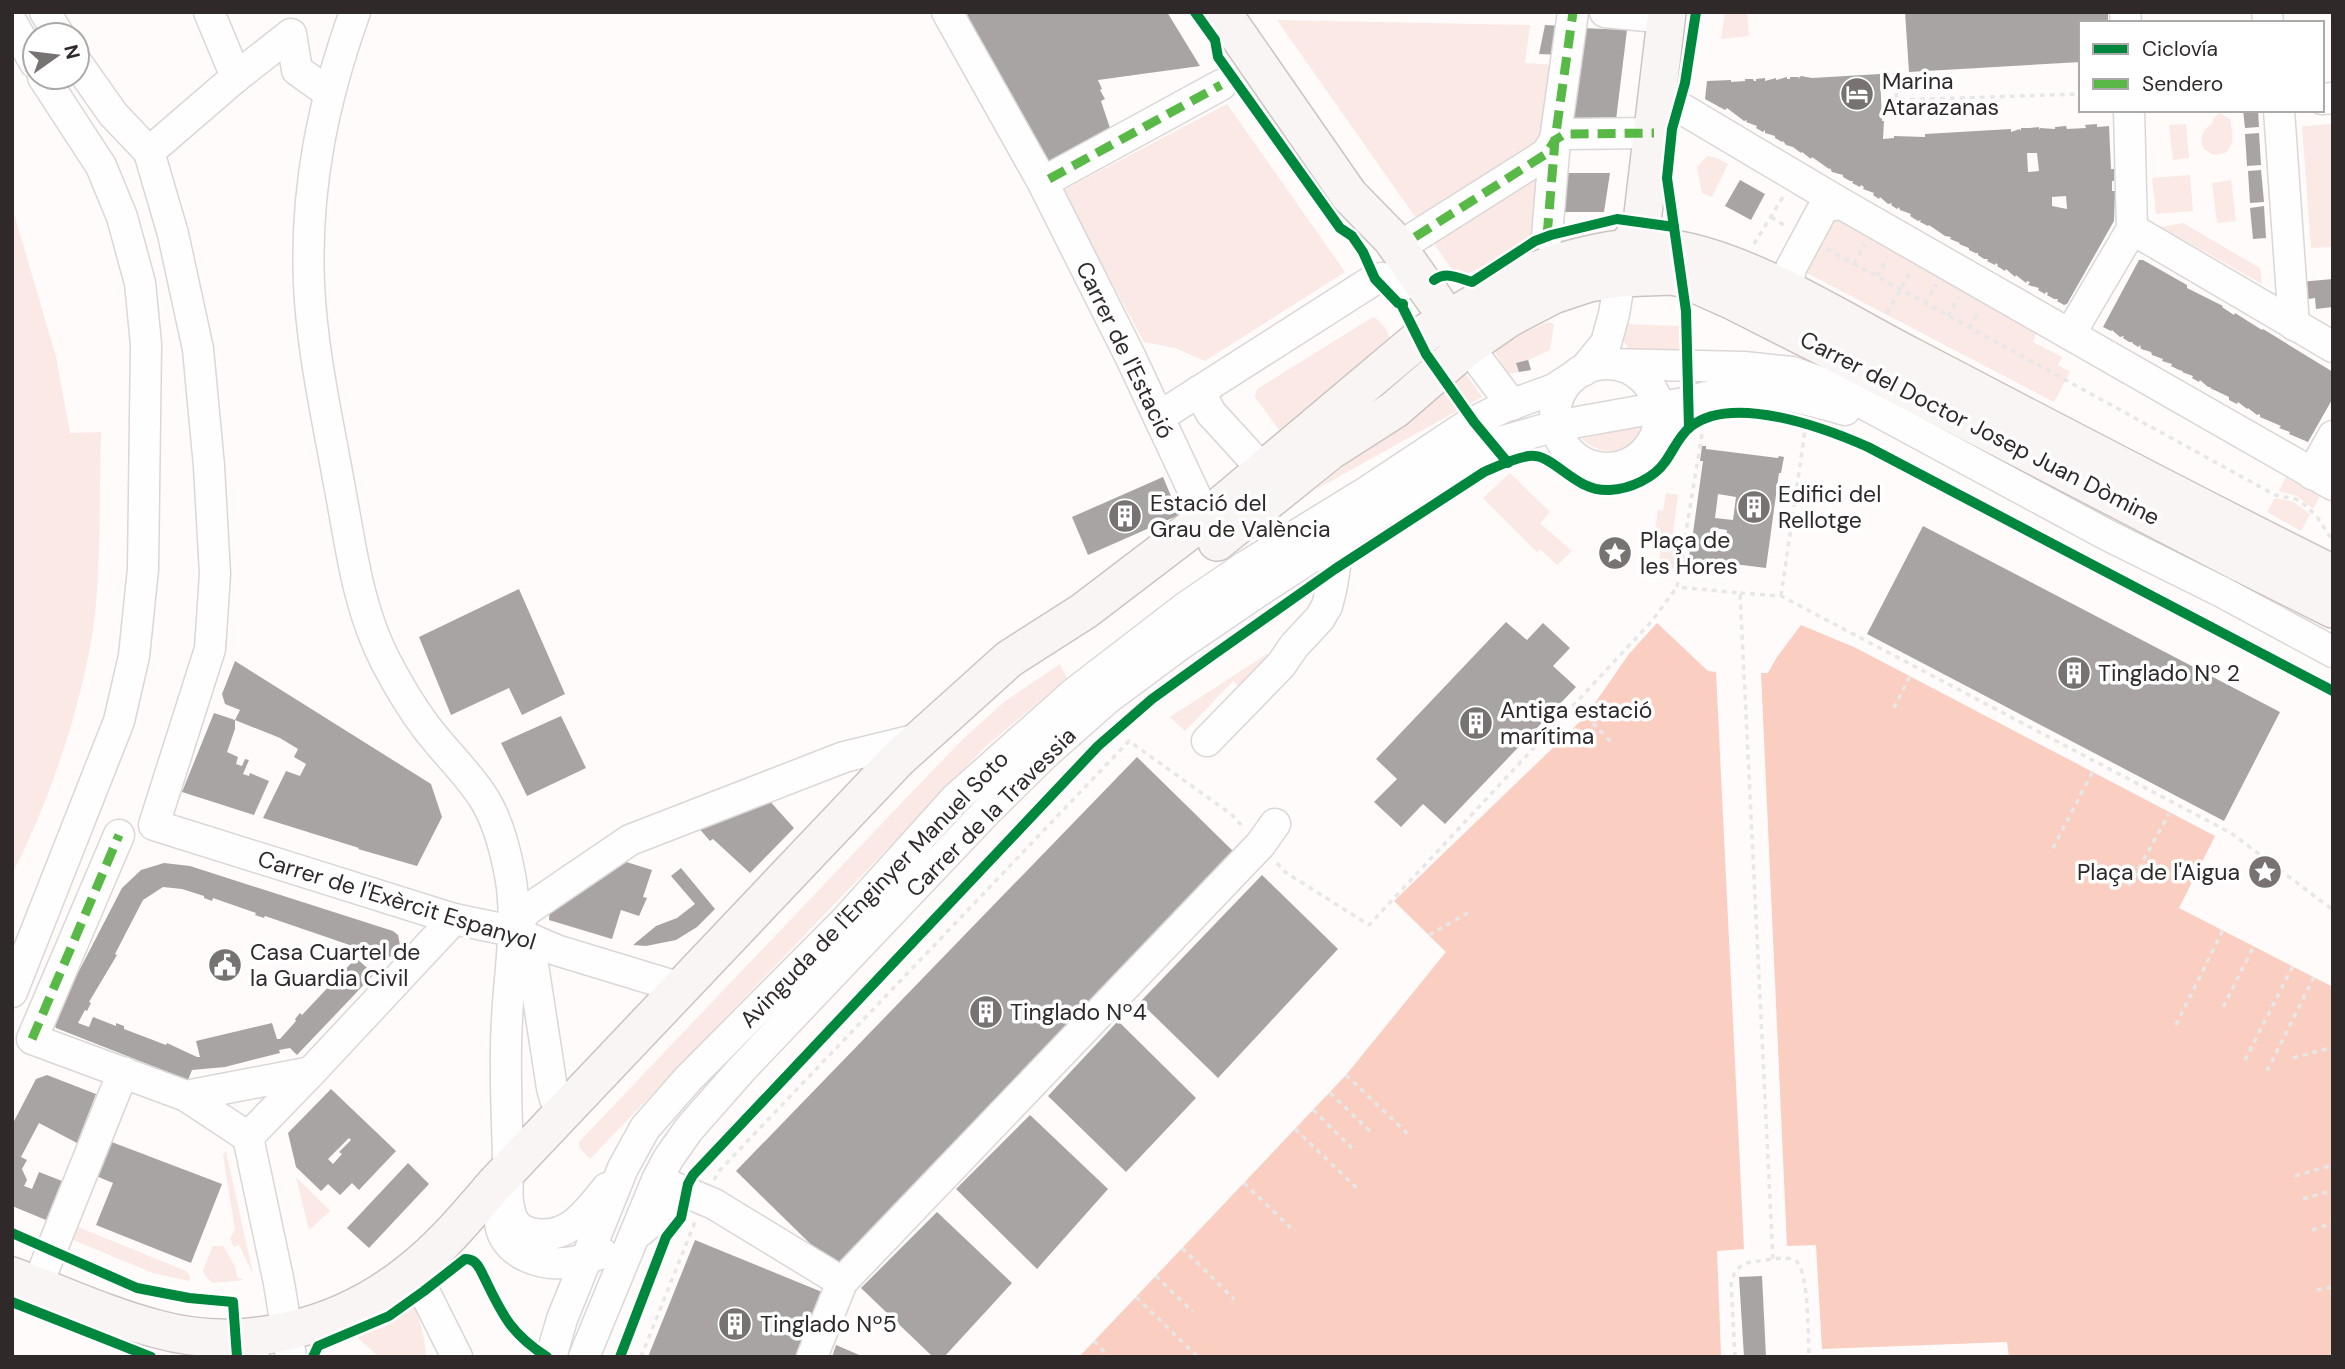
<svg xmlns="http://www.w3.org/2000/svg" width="2345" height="1369" viewBox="0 0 2345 1369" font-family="'DM Sans',sans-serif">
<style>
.green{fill:#fae9e5}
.water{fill:#facec1}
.building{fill:#a7a4a3;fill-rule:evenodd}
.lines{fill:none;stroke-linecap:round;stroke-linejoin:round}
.minor-casing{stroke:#dad7d6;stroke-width:33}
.major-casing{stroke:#ccc4c2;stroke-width:40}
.path{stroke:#e8e7e7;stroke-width:3.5;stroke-dasharray:5 5;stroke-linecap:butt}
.minor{stroke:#fffefe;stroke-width:30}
.major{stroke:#f9f5f4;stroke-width:37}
.quiet{stroke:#58b947;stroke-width:9;stroke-dasharray:18 9;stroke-linecap:butt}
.cycleway-casing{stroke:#fff;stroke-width:15}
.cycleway{stroke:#00873e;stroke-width:10}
.labels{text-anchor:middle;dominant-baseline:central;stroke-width:7;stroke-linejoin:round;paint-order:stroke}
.poi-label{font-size:23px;fill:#2f2a29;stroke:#fff;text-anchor:start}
.street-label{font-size:23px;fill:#2f2a29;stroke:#fff}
</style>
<rect width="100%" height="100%" fill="#fefbfa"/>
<g class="green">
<path d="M1725,12H1747L1749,36L1721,39Z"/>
<path d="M1277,20L1530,25L1525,63L1559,65L1545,232L1464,276L1456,275Z"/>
<path d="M1227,104L1345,272L1205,361L1175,348L1144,342L1062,191Z"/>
<path d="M2220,113L2230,119C2232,132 2236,144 2225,153L2214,155L2205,150C2198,140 2202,129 2212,124L2214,118Z"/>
<path d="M2186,124L2189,158L2173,160L2169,125Z"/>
<path d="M2333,124V247L2311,248L2302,126Z"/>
<path d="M1707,156L1717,158L1728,164L1712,197L1702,193L1697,167Z"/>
<path d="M2190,175L2193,211L2156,214L2152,178Z"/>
<path d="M2231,180L2236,221L2217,223L2212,183Z"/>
<path d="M12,207L56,357L70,433L101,432C99,493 101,554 95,615C85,697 50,801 12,874Z"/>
<path d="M1832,216L2036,334L2033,342L2062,357L2058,365L2070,372L2054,402L1799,269Z"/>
<path d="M2183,223L2260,268L2262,284L2161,227Z"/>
<path d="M1373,317C1381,320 1389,333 1391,342L1281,432L1255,397L1257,389Z"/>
<path d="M1548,322L1554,324L1550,350L1529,360L1531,370L1508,374L1494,350L1498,345Z"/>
<path d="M1621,324L1683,326V357L1631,352L1622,339Z"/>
<path d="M1461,367L1482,397L1315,490Z"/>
<path d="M1644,425C1634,453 1603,459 1582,439Z"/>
<path d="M1510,473L1550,512L1540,523L1572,551L1557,565L1540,549L1537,552L1483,498Z"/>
<path d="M2286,477L2320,496L2313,509L2297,496L2279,491Z"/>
<path d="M1666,493L1678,495L1672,541L1680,543L1677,568L1659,567L1661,546L1653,544L1658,510L1663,511Z"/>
<path d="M2275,498L2294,502L2310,514L2301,531L2267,512Z"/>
<path d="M1267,654L1272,661L1242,690L1233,681L1185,731L1170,717Z"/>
<path d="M1060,664L1067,678L985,747L590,1159L579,1147V1142L912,792L963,739L1004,702Z"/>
<path d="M226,1151L253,1274L239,1245L234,1247L230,1239L235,1229L223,1155Z"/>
<path d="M296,1177L330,1211L309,1230Z"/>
<path d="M78,1227L186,1271L190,1276L189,1281L153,1273L73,1240Z"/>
<path d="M213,1246H223L235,1266L237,1277L244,1280L213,1283L206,1277L203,1270Z"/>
<path d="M411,1308H415C421,1324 425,1340 426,1357H379L357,1337Z"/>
</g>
<g class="water">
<path d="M1657,623L1708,671L1716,672L1744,1249L1717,1251L1721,1355L1079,1357L1346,1075L1446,952L1394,901L1586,716L1629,654Z"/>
<path d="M1801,625L1856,648L2215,836L2179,908L2333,987V1357H2009L2007,1342L1822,1349L1816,1245L1787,1246L1761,673H1768L1777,657Z"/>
</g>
<g class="building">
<path d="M966,12H1167L1200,66L1098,80L1102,89L1100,90L1105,99L1101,101L1110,128L1100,134L1102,137L1095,140L1093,137L1086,141L1087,144L1080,148L1079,145L1065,152L1067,155L1060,159L1059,156L1055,157L1057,160L1045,166L993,63L991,65L984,53L987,52L983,44L980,46L974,34L977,33L975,30L973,31L967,20L969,18Z"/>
<path d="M1905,12H2108V23H2081V62L1909,72Z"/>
<path d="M1545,25L1565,26L1563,55L1539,54Z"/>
<path d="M1582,28L1627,30L1616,120L1565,126Z"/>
<path d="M1880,74L1882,121H1884L1883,139L1894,138V136L1925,137V134L2011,129V132L2020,129L2021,131V128H2030L2039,127V130L2040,128L2055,129V127L2066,126L2067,129L2086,128L2085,125L2097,124V127L2109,126L2111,169H2114V181H2112V191H2115L2114,221L2067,304L2064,305L2057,301L2058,299H2054L2047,295L2048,293L2046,292L2045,294L2038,290L2039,288L2028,285L2030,282L2027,281L2026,283L2016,275L2015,277L2006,269L2005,271L1997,266L1998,265L1996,263L1995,265L1987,261L1988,259H1984L1978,255V253H1975L1969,250V248L1959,244L1960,243L1950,239L1951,237L1945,236L1929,225L1928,226L1920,222L1921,220L1918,221L1910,216L1911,214L1900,210L1899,207L1897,209L1891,205L1892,203L1888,204L1880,197L1879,199L1873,195L1874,193L1863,189L1864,187L1861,185L1860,187L1852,183L1853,181H1850L1843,177V175L1832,172L1830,168L1829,169L1812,157L1811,159L1802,152L1801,153L1793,147L1786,145L1783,141L1782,142L1775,138V136L1765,133V130L1763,132L1756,128L1757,126L1746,122L1747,120L1744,121L1727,108L1725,110L1705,99L1707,81L1731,80V82L1745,81V79H1753L1754,81H1756V79L1765,78V81L1776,78V80L1787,77V79H1790V77H1799L1798,79L1801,76L1812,78ZM2027,153H2037L2039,171L2028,172ZM2066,196L2067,209L2052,206V197Z"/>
<path d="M2243,110H2258L2259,127L2245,128Z"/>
<path d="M2259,133L2261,165L2247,166L2245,134Z"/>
<path d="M2261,170L2264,202L2250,203L2248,171Z"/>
<path d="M1559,173H1610L1604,212H1555Z"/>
<path d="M1740,180L1765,194L1751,220L1725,206Z"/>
<path d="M2264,206L2266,238L2253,239L2250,208Z"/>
<path d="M2139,260H2143L2187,285V288L2223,306L2222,307L2234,315L2235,313L2262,330L2263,329L2333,372V398L2308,442L2289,434L2290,432L2279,428L2281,426L2260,417V414L2257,415L2248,408L2247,409L2238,402L2237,404L2229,400V397L2210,388L2211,387H2208L2200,380L2199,382L2192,378L2193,376L2182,372L2183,371L2179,370L2171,366L2172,364L2162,361L2163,359L2152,355L2151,352L2141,349L2140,345L2138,347L2132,343L2133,342H2129L2123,338L2124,336L2120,337L2112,330L2111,331L2103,327Z"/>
<path d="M2333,279V307L2316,309L2315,298L2302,300L2300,282Z"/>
<path d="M1528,360L1531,370L1519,372L1516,363Z"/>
<path d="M1702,446H1706V449L1778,458L1779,456L1784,457L1781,473H1779L1766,568L1694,559L1693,566L1683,565L1685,555L1689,556L1693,533L1703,461H1700ZM1718,494L1736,497L1733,520L1715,518ZM1714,528L1727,530L1725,545L1712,543Z"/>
<path d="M1163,477L1179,515L1088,555L1072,517Z"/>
<path d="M1923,526L2280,712L2224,821L1867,634Z"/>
<path d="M519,589L565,694L522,715L509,688L451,715L419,637Z"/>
<path d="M1506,622L1527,640L1543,623L1570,648L1553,666L1576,687L1445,824L1423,804L1401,827L1374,802L1397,779L1376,759Z"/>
<path d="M235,661L431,784L442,817L417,866L358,849L359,848L263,818L286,771L300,776L306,764L294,757L298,749L280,738L235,720V729L227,752L238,757L236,764L242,766L245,759L249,760L243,774L249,776L250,773L269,781L254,815L182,792L214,713L235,720L240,710L225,704L222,694Z"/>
<path d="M561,716L586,768L527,796L501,743Z"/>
<path d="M1137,757L1236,854L835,1268L736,1171Z"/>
<path d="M767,798L794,828L750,873L713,839L710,841L697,826Z"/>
<path d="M620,860L652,870L643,897L647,898L639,916L621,910L612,939L549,920L550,906Z"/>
<path d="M164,863L190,866L393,931L398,935L400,945L391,957L368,949L367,951L265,916L264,918L255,915L256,913L213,898L212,901L204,898V896L182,889L163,887L143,900L115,954L117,955L89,1002L91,1003L87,1011L85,1010L78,1023L89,1027L93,1017L116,1026V1023L124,1026V1029L166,1045L167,1043L197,1057H200L196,1041L217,1036L272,1023L277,1039H280L296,1021L295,1019L300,1013L302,1015L334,981L332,980L338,974L340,975L356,958L374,974L297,1055L290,1048L279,1050L280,1053L225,1067L192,1070L188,1080L56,1028L53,1021L122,888L141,870Z"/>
<path d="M681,868L715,909L697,927L676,940L646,946L633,945L656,926L677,918L695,904L671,876Z"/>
<path d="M1262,875L1338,949L1218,1078L1140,1002Z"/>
<path d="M1118,1021L1196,1098L1126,1172L1048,1096Z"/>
<path d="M47,1075L96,1094L77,1143L39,1123L21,1157L27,1160L22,1169L27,1180L24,1186L32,1189L39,1172L62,1181L46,1220L12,1206V1125L36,1079Z"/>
<path d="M331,1089L396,1151L359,1190L352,1183L340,1195L328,1184L321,1191L296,1167L288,1133ZM349,1138L351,1140L339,1152L342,1154L333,1164L328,1159Z"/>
<path d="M1030,1115L1108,1189L1037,1269L956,1189Z"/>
<path d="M109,1141L222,1184L191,1263L96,1225L113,1183L96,1176Z"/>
<path d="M408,1163L429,1184L369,1248L347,1228Z"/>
<path d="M937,1212L1012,1283L944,1357H933L861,1288Z"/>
<path d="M695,1240L822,1292L796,1357H648Z"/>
<path d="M1762,1276L1766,1357H1744L1739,1277Z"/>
<path d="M836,1345L864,1357H832Z"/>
</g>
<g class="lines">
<g class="minor-casing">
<g id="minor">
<path d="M45,12L59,35"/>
<path d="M209,12L236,77"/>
<path d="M355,12C323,101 305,189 309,284C312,352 328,421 340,489C351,547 358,609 386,662C398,685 411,707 426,727C444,751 467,772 483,797C498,820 505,848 510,875C519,922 509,973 507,1020C504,1066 507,1113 508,1159C509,1179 504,1201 513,1220C518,1229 526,1233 536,1234C570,1239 588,1211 607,1188"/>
<path d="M947,12L1043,183L1130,356L1206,518"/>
<path d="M1605,12L1667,18"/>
<path d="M2125,12L2126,23"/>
<path d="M2267,12L2268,23"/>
<path d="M12,23L35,63"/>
<path d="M77,63L113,114L149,152"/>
<path d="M1658,91L1679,107L1842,204L2333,485"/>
<path d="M329,93L297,70L291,34L236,77L149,152L173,234L198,349L209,466L215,574L210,649L154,825L454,919L512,931L556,950L681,988"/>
<path d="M2322,99L2333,98"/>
<path d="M2279,110L2294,325"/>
<path d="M1049,179L1221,85"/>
<path d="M2132,229L2333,347"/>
<path d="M1547,236L1555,140L1573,12"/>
<path d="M1415,237L1546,154L1555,140L1565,134L1654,133"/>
<path d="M1796,296L1789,279L1791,268L1821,212L1827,206L1842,204"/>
<path d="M1455,329L1512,405"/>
<path d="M2070,334L2132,229L2129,110"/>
<path d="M1609,364L1744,367L1792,372L1829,385L2107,535L2222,592L2333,652"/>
<circle cx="1607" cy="416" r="52"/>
<path d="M1583,371L1606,343L1614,314L1623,260"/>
<path d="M1199,391L1211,413L1264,471"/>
<path d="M1159,417L1375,279L1383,278L1403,285"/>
<path d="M1653,441C1663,426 1673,409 1690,402C1738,383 1797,395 1845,410"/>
<path d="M2312,474L2333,436"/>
<path d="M1207,741L1281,665L1294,646L1320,618L1327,606L1332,586L1339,540"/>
<path d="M119,835L32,1039L186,1096L248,1137"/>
<path d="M512,931L527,910L630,840L844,757L922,738"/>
<path d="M529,939L552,1088L555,1099L564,1112"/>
<path d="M12,992L119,721L134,656L143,569L146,344L140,283L122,217L101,166L43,77"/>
<path d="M186,1096L311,1072L454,919"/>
<path d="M248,1137L279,1283L291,1357"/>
<path d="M248,1137L311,1072"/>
<path d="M669,1185L714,1204L842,1282"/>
<path d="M500,1217C498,1250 537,1266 564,1263C577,1262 590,1258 602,1253"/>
<path d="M639,1232L687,1192"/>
<path d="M408,1274L424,1291L457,1357"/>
<path d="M37,1286L123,1072"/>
<path d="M208,1349L236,1351L254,1357"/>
<path d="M551,1357L562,1319L623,1168L645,1128L688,1079L845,921L955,799L1073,694L1186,607L1246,566L1368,491L1466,426L1502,408L1554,389L1573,377"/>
<path d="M584,1357L657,1180L668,1159L689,1129L741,1070L989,809L1046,753L1107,699L1181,644L1256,593L1429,481L1493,444L1556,426L1689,402"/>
<path d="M812,1357L842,1282L1260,845L1275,824"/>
</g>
</g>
<g class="major-casing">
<g id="major">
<path d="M1222,12L1349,195L1391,238L1449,320"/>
<path d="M1627,249L1642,222L1667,12"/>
<path d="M1217,542L1330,451L1394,410L1467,347L1509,318L1553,295L1589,283L1620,278L1671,276L1682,278L1731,300L1828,349L2239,562L2333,609"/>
<path d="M12,1276C60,1294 107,1316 157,1329C244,1353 341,1328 411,1271C443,1246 469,1214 496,1183L898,759L1009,659L1084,611L1206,518L1427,332L1519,277C1565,258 1624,242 1674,249C1749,261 1841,320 1910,356C2050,429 2190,503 2333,574"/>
</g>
</g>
<g class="path">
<path d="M1894,73L1897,100L2081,94"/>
<path d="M1771,217L1787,227"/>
<path d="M1754,244L1783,197"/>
<path d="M1827,249L2275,495L2296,499L2306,506L2317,517L2333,541"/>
<path d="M1854,264L1865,244"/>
<path d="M1877,276L1888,257"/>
<path d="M1925,304L1936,284"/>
<path d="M1887,313L1911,271"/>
<path d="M1948,316L1959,297"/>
<path d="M1969,328L1979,311"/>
<path d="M1702,434L1677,587L1740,593L1773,1260"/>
<path d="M1740,593L1781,596L2231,833L2333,910"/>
<path d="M1781,596L1806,424"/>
<path d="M1894,708L1910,676"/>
<path d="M1586,716L1612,743"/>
<path d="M2053,848L2092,773"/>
<path d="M1277,863L1285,872L1369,925L1651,622L1677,587"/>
<path d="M2129,886L2169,814"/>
<path d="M1429,935L1468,913"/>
<path d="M2223,1007L2254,946"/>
<path d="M2176,1025L2223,930"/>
<path d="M2293,1058L2333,1047"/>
<path d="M2245,1060L2293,966"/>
<path d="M2267,1071L2314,977"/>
<path d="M1346,1075L1410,1136"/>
<path d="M1330,1093L1370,1131"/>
<path d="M1313,1110L1352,1148"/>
<path d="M1295,1129L1360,1191"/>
<path d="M2295,1176L2333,1165"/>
<path d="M714,1180L719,1171L1129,741L1231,814L1243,827"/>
<path d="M1244,1183L1295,1232"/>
<path d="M2303,1199L2333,1190"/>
<path d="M2312,1230L2333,1223"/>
<path d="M1182,1248L1234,1299"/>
<path d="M1156,1276L1193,1312"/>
<path d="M2317,1290L2333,1287"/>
<path d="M1136,1297L1198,1357"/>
<path d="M1094,1341L1109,1357"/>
<path d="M641,1357L695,1222"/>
<path d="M1735,1357L1731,1282C1736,1268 1742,1262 1758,1261C1768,1260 1787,1255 1796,1261C1809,1270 1808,1339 1809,1357"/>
</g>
<use href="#minor" class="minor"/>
<use href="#major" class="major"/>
<g class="quiet">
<path d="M1049,179L1221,85"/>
<path d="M1547,236L1555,140L1573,12"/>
<path d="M1415,237L1546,154L1555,140L1565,134L1654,133"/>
<path d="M32,1039L119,835"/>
</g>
<g class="cycleway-casing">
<g id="cycleway">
<path d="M1195,12L1215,40L1218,57L1340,228L1352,236L1363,252L1375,279L1398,303L1403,304"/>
<path d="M1434,280C1447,271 1458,278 1472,282L1535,241L1551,235L1617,219L1674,227"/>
<path d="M1401,304L1426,354L1474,422L1508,463"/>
<path d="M1689,428L1686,311L1667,178L1672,129L1685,83L1696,12"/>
<path d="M12,1233L137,1288L189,1298L233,1302L237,1357"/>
<path d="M12,1302L151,1357"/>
<path d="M313,1357L318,1346L389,1316L424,1291L465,1259C473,1259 477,1263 481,1271C501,1311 507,1331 547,1357"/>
<path d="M620,1357L666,1237L681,1218L688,1184L693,1175L1098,746L1152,699L1213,655L1335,569L1484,472C1498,466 1514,458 1529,456C1555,453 1573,492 1610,490C1630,489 1654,478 1665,462C1673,451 1679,436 1690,427C1732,393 1825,428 1868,447L2333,691"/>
</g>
</g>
<use href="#cycleway" class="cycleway"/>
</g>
<defs>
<g id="hotel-disc" transform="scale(1.75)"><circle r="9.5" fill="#777372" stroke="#fff"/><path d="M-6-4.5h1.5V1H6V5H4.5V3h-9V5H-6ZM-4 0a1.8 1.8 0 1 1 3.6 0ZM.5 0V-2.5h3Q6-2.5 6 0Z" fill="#fff"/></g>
<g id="building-disc" transform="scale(1.75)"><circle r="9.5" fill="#777372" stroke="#fff"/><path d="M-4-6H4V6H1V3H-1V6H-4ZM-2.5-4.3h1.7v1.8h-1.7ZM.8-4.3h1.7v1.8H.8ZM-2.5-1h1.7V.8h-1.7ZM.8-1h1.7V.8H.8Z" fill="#fff"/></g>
<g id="sight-disc" transform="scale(1.75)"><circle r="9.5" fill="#777372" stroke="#fff"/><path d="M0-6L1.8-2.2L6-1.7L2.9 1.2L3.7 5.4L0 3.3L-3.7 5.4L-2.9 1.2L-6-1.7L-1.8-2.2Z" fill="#fff"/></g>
<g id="civic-disc" transform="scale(1.75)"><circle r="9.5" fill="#777372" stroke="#fff"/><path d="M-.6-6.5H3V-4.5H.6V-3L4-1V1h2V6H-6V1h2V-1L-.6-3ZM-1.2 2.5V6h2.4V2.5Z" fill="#fff"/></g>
</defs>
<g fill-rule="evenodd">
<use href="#hotel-disc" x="1857" y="94"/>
<use href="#building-disc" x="1754" y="507"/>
<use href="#building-disc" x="1125" y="516"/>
<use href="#sight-disc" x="1615" y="553"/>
<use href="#building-disc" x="2074" y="673"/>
<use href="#building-disc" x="1476" y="723"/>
<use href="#sight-disc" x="2265" y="872"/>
<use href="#civic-disc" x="225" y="965"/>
<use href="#building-disc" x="986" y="1012"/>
<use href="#building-disc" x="735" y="1324"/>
</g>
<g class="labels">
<g class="poi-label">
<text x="1882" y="81">Marina<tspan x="1882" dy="26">Atarazanas</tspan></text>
<text x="1778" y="494">Edifici del<tspan x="1778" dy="26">Rellotge</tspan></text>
<text x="1150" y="503">Estació del<tspan x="1150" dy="26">Grau de València</tspan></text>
<text x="1640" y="540">Plaça de<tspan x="1640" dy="26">les Hores</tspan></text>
<text x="2098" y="673">Tinglado Nº 2</text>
<text x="1500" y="710">Antiga estació<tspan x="1500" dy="26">marítima</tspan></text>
<text x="2240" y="872" text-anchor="end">Plaça de l'Aigua</text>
<text x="250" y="952">Casa Cuartel de<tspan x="250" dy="26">la Guardia Civil</tspan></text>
<text x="1010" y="1012">Tinglado Nº4</text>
<text x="760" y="1324">Tinglado Nº5</text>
</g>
<g class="street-label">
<text transform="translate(1125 350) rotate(64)">Carrer de l'Estació</text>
<text transform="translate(1980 428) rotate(27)">Carrer del Doctor Josep Juan Dòmine</text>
<text transform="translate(991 812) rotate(-45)">Carrer de la Travessia</text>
<text transform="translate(874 889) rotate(-46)">Avinguda de l'Enginyer Manuel Soto</text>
<text transform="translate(397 900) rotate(17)">Carrer de l'Exèrcit Espanyol</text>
</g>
</g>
<rect width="2345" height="1369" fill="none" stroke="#2f2a29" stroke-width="28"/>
<rect x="2079" y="21" width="245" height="91" fill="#ffffff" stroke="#acaaa9" stroke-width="2"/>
<rect x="2093" y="44" width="35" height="10" fill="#00873e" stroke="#acaaa9" stroke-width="2"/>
<text x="2142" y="56" font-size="21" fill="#2f2a29">Ciclovía</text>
<rect x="2093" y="79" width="35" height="10" fill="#58b947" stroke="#acaaa9" stroke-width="2"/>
<text x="2142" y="91" font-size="21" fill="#2f2a29">Sendero</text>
<g transform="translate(56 56) rotate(76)"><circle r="33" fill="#ffffff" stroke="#acaaa9" stroke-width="2"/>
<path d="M0-5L12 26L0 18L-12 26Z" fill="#777372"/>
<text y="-10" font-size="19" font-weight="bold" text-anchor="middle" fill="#2f2a29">N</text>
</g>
</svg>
